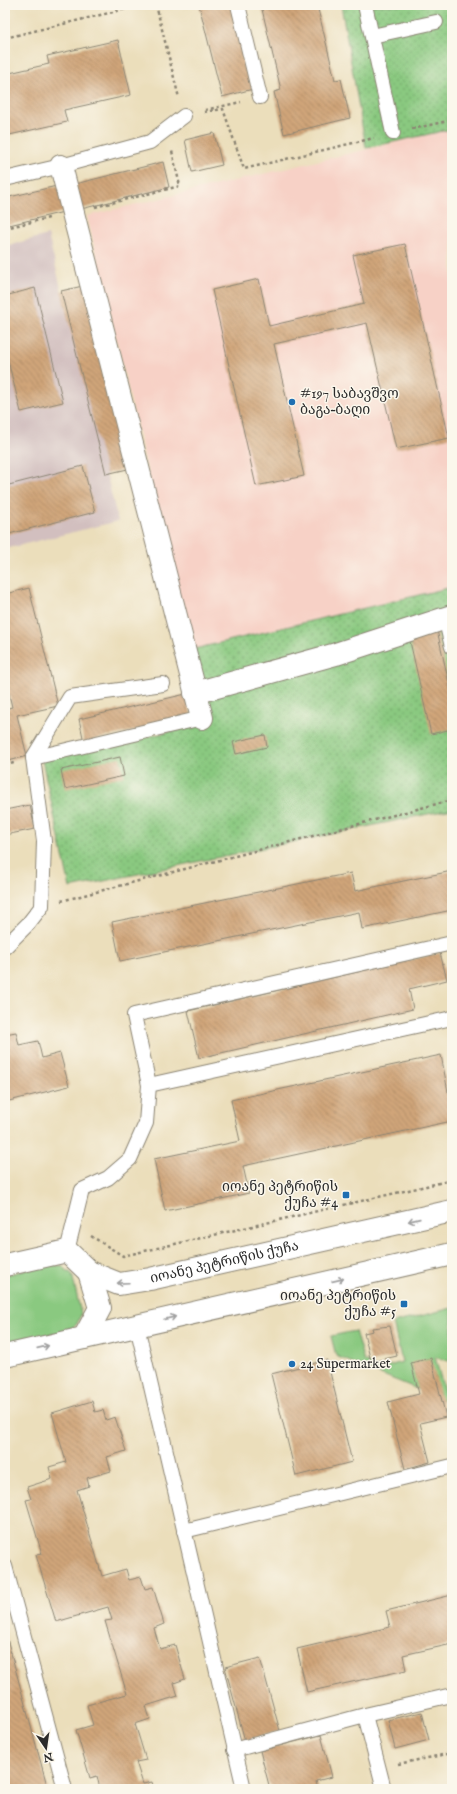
<svg xmlns="http://www.w3.org/2000/svg" width="457" height="1794" viewBox="0 0 457 1794" font-family="'IM FELL English','Noto Serif Georgian',serif">
<style>
.built{fill:#f7d1c6}
.industrial{fill:#d2bfbf}
.grass{fill:#8ac980;stroke:#5a7a56}
.park{fill:url(#park-dots);stroke:#5a7a56}
.building{fill:url(#building-back-hatch)}
.lines{fill:none;stroke-linecap:round;stroke-linejoin:round}
.lane-casing{stroke:#8b8473;stroke-width:16}
.street-casing{stroke:#8b8473;stroke-width:24}
.secondary-casing{stroke:#8b8473;stroke-width:24}
.path{stroke:#8b8473;stroke-width:2.5;stroke-dasharray:3 3;stroke-linecap:butt}
.lane{stroke:#fff;stroke-width:14}
.street{stroke:#fff;stroke-width:22}
.secondary{stroke:#fff;stroke-width:22}
.oneway{stroke:#a0a0a0}
.poi-dot{fill:#1f6fb2;stroke:#fbf7ec;stroke-width:1.5}
.labels{text-anchor:middle;dominant-baseline:central;stroke-width:3;stroke-linejoin:round;paint-order:stroke}
.poi-label{font-size:14px;fill:#2b2b2b;stroke:#fbf7ec;text-anchor:start}
.street-label{font-size:14px;fill:#2b2b2b;stroke:#fbf7ec}
</style>
<defs>
<pattern id="park-dots" width="8" height="8" patternUnits="userSpaceOnUse"><rect width="8" height="8" fill="#8ac980"/><path d="M2 2h.1M6 6h.1" fill="none" stroke="#71a369" stroke-width="1.8" stroke-linecap="round"/></pattern>
<pattern id="building-back-hatch" width="6" height="6" patternUnits="userSpaceOnUse"><rect width="6" height="6" fill="#d0a579"/><path d="M-1 5l2 2M0 0l6 6M5-1l2 2" fill="none" stroke="#a98763"/></pattern>
</defs>
<rect width="100%" height="100%" fill="#fbf7ec"/>
<filter id="ink" filterUnits="userSpaceOnUse"><feTurbulence type="fractalNoise" baseFrequency=".025" numOctaves="2"/><feDisplacementMap in="SourceGraphic" scale="8" xChannelSelector="R" yChannelSelector="G"/><feConvolveMatrix kernelMatrix="1 2 1 2 8 2 1 2 1" color-interpolation-filters="sRGB"/></filter>
<filter id="wash" filterUnits="userSpaceOnUse"><feTurbulence type="fractalNoise" baseFrequency=".012" numOctaves="4" result="noise"/><feDisplacementMap in="SourceGraphic" scale="16" xChannelSelector="R" yChannelSelector="G"/><feGaussianBlur stdDeviation="0.9" result="paint"/><feColorMatrix in="noise" values="0 0 0 0 0 0 0 0 0 0 0 0 0 0 0 0 0 1.4 0 .05"/><feComposite in="paint" operator="in"/></filter>
<g filter="url(#wash)">
<rect width="100%" height="100%" fill="#ebdebb"/>
<path class="built" d="M452,129V587L190,650L87,216Z"/>
<path class="industrial" d="M48,235L118,521L5,549V246Z"/>
<g class="grass">
<path d="M52,1264L63,1267L72,1274L81,1314L77,1324L69,1330L5,1345V1275Z"/>
<path d="M452,1308V1362L435,1357L447,1401L336,1356L331,1336L355,1331L364,1361L379,1369L402,1362L393,1323Z"/>
</g>
<g class="park">
<path d="M341,5H452V129L366,148Z"/>
<path d="M452,587V809L70,888L42,760L209,723L190,650Z"/>
</g>
<g id="blocks">
<g class="building">
<path d="M199,5H232L253,89L222,97Z"/>
<path d="M261,5H317L335,80L341,79L350,118L284,134L274,92L281,90Z"/>
<path d="M118,40L131,95L64,110L67,122L5,136V74L49,64L47,56Z"/>
<path d="M214,133L222,165L192,172L185,140Z"/>
<path d="M163,162L169,187L81,209L75,184Z"/>
<path d="M61,185L68,211L5,226V198Z"/>
<path d="M405,244L449,438L396,449L367,323L274,344L304,476L256,486L212,290L259,279L269,326L364,304L353,255Z"/>
<path d="M87,285L132,468L106,474L61,291Z"/>
<path d="M35,288L63,402L21,412L5,349V296Z"/>
<path d="M83,466L95,512L5,535V486Z"/>
<path d="M29,588L58,706L17,715L27,756L5,762V709L12,707L5,678V594Z"/>
<path d="M437,630L452,697V729L431,734L409,637Z"/>
<path d="M186,694L192,718L84,742L79,719Z"/>
<path d="M265,735L267,747L236,754L233,742Z"/>
<path d="M120,757L124,776L65,789L61,770Z"/>
<path d="M30,805L35,829L5,835V810Z"/>
<path d="M452,871V910L362,929L359,912L120,961L112,922L351,873L355,891Z"/>
<path d="M440,953L447,980L409,989L413,1009L199,1058L188,1011Z"/>
<path d="M16,1032L19,1045L38,1041L42,1058L60,1053L69,1086L5,1102V1034Z"/>
<path d="M441,1055L448,1092L452,1091V1121L243,1166L249,1193L165,1211L154,1159L240,1141L231,1100Z"/>
<path d="M390,1326L397,1356L371,1362L364,1333L373,1331L372,1328Z"/>
<path d="M431,1358L446,1417L420,1423L430,1462L405,1469L388,1402L419,1394L411,1363Z"/>
<path d="M327,1360L352,1462L296,1476L271,1374Z"/>
<path d="M92,1401L95,1412L103,1410L106,1420L115,1417L126,1451L107,1457L111,1471L87,1478L89,1486L77,1490L102,1576L126,1569L129,1580L141,1577L145,1589L153,1587L164,1624L154,1628L160,1649L175,1645L185,1679L174,1683L178,1696L146,1706L150,1719L135,1724L146,1760L136,1762L143,1784L152,1782L154,1789H100L97,1776L90,1778L76,1730L93,1725L87,1705L127,1694L105,1621L112,1620L108,1607L56,1622L36,1555L42,1554L26,1500L31,1499L27,1487L52,1479L49,1467L66,1462L52,1413Z"/>
<path d="M452,1595V1644L403,1655L406,1670L307,1692L297,1649L390,1627L386,1611Z"/>
<path d="M5,1631L48,1789H5Z"/>
<path d="M260,1658L280,1731L245,1741L225,1667Z"/>
<path d="M422,1712L429,1740L395,1749L388,1720Z"/>
<path d="M321,1735L332,1777L316,1781L318,1789H270L260,1751Z"/>
</g>
</g>
</g>
<g filter="url(#ink)">
<use href="#blocks" fill-opacity="0" stroke="#8b8473" stroke-width="1"/>
<g class="lines">
<g class="lane-casing">
<g id="lane">
<path d="M238,5L260,97"/>
<path d="M365,5L393,133"/>
<path d="M372,36L436,22"/>
<path d="M5,179L61,166L150,142L184,116"/>
<path d="M445,617L452,647"/>
<path d="M33,758L202,718"/>
<path d="M5,947L28,924L42,906L44,841L33,758L70,697L163,684"/>
<path d="M149,1085L452,1018"/>
<path d="M67,1251L82,1190L108,1178L130,1159L146,1123L149,1085L134,1015L452,943"/>
<path d="M137,1326L244,1789"/>
<path d="M184,1531L452,1466"/>
<path d="M5,1566L65,1789"/>
<path d="M365,1715L384,1789"/>
<path d="M234,1750L365,1715L452,1695"/>
</g>
</g>
<g class="street-casing">
<g id="street">
<path d="M61,166L202,718"/>
<path d="M195,693L336,654L452,616"/>
</g>
</g>
<g class="secondary-casing">
<g id="secondary">
<path id="s1" d="M5,1265L67,1251L89,1272L119,1284L150,1279L452,1211"/>
<path d="M84,1338L100,1308L89,1272"/>
<path d="M5,1356L452,1254"/>
</g>
</g>
<g class="path">
<path d="M156,5L179,98"/>
<path d="M5,38L142,5"/>
<path d="M205,110L241,102"/>
<path d="M204,112L223,109L244,169L374,138"/>
<path d="M412,129L452,120"/>
<path d="M95,207L180,186L172,151"/>
<path d="M5,228L49,218"/>
<path d="M5,765L14,763"/>
<path d="M61,901L452,800"/>
<path d="M91,1236L123,1256L452,1180"/>
<path d="M398,1764L452,1753"/>
</g>
<use href="#lane" class="lane"/>
<use href="#street" class="street"/>
<use href="#secondary" class="secondary"/>
</g>
<defs><path id="oneway-shaft" d="M-6 0H5M1.5-3L5.5 0L1.5 3" fill="none" stroke-width="1.6" stroke-linecap="round" stroke-linejoin="round"/></defs>
<g class="oneway">
<use href="#oneway-shaft" transform="translate(414 1220) rotate(167)"/>
<use href="#oneway-shaft" transform="translate(338 1280) rotate(-13)"/>
<use href="#oneway-shaft" transform="translate(123 1283) rotate(178)"/>
<use href="#oneway-shaft" transform="translate(170 1318) rotate(-13)"/>
<use href="#oneway-shaft" transform="translate(43 1347) rotate(-13)"/>
</g>
</g>
<g class="poi-dot">
<circle cx="292" cy="402" r="4"/>
<rect x="342" y="1191" width="8" height="8" rx="2"/>
<rect x="400" y="1300" width="8" height="8" rx="2"/>
<circle cx="292" cy="1364" r="4"/>
</g>
<g class="labels">
<g class="poi-label">
<text x="300" y="394">#197 საბავშვო<tspan x="300" dy="16">ბაგა–ბაღი</tspan></text>
<text x="338" y="1187" text-anchor="end">იოანე პეტრიწის<tspan x="338" dy="16">ქუჩა #4</tspan></text>
<text x="396" y="1296" text-anchor="end">იოანე პეტრიწის<tspan x="396" dy="16">ქუჩა #5</tspan></text>
<text x="300" y="1364">24 Supermarket</text>
</g>
<g class="street-label">
<text stroke="none"><textPath href="#s1" startOffset="234">იოანე პეტრიწის ქუჩა</textPath></text>
</g>
</g>
<rect width="457" height="1794" fill="none" stroke="#fbf7ec" stroke-width="20"/>
<g transform="translate(46 1748) rotate(167)" stroke="#fbf7ec" stroke-width="3" paint-order="stroke">
<path d="M0-3L7 15L0 10L-7 15Z" fill="#2b2b2b"/>
<text y="-6" font-size="11" font-weight="bold" text-anchor="middle" fill="#2b2b2b">N</text>
</g>
</svg>
